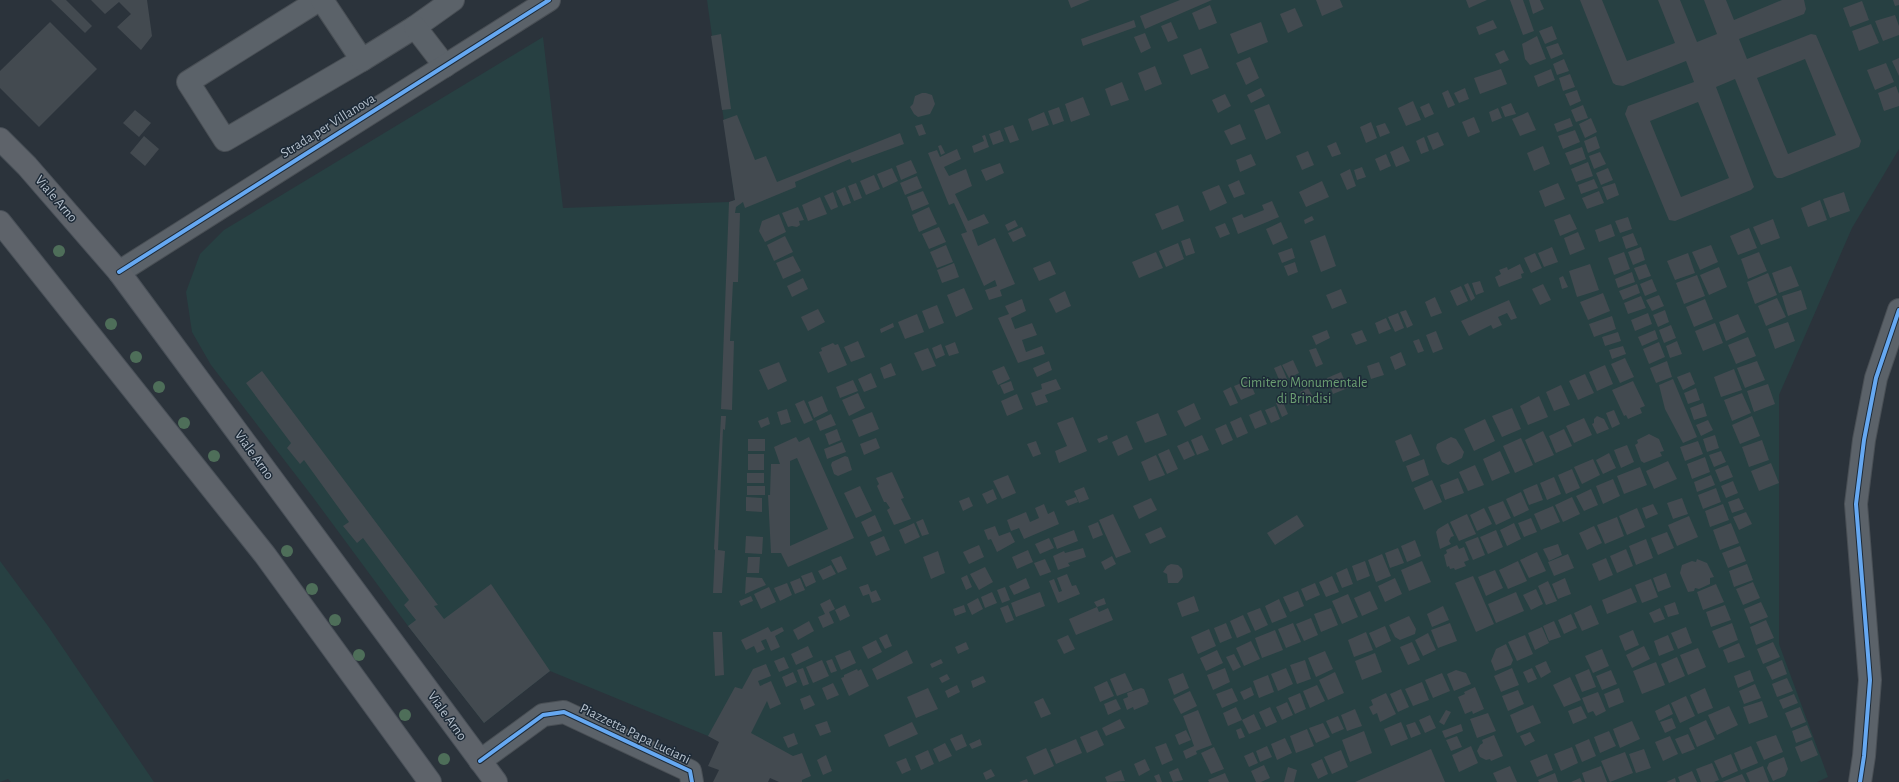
<svg xmlns="http://www.w3.org/2000/svg" width="1899" height="782" viewBox="0 0 1899 782" font-family="'Alegreya Sans',sans-serif">
<style>
.green{fill:#274042}
.building{fill:#434a50;fill-rule:evenodd}
.lines{fill:none;stroke-linecap:round;stroke-linejoin:round}
.minor-casing{stroke:#494f55;stroke-width:24}
.major-casing{stroke:#495058;stroke-width:24}
.minor{stroke:#5b6269;stroke-width:22}
.major{stroke:#5e636a;stroke-width:22}
.cycleway-casing{stroke:#1d2a37;stroke-width:6}
.cycleway{stroke:#66a8f1;stroke-width:4}
.tree{fill:#4e6e59}
.labels{text-anchor:middle;dominant-baseline:central;stroke-width:3;stroke-linejoin:round;paint-order:stroke}
.street-label{font-size:14px;fill:#b5c0cc;stroke:#1d2a37}
.park-label{font-size:14px;fill:#6b9e72;stroke:#1d2a37}
</style>
<rect width="100%" height="100%" fill="#2b333b"/>
<g class="green">
<path d="M707,0H1899V149L1852,228L1779,395V644L1828,777L1817,782H802L708,736L550,671L484,723L408,626L312,496L211,365L192,332L186,292L200,254L224,230L543,37L563,208L729,202L735,200Z"/>
<path d="M0,561L48,626L154,782H11L8,779L0,782Z"/>
</g>
<g class="building">
<path d="M51,0H66L92,26L85,33Z"/>
<path d="M91,0H147L152,36L141,50L117,27L131,14L119,2L105,14Z"/>
<path d="M1068,0H1090L1071,8Z"/>
<path d="M1180,0H1212L1145,29L1140,16Z"/>
<path d="M1316,0H1340L1343,7L1322,16Z"/>
<path d="M1466,0H1487L1469,8Z"/>
<path d="M1510,0H1523L1534,31L1523,35Z"/>
<path d="M1529,0H1540L1544,9L1533,14Z"/>
<path d="M1580,0H1602L1627,61L1675,43L1658,0H1680L1697,42L1717,34L1704,0H1726L1734,20L1782,0H1804L1806,9L1804,14L1739,39L1747,59L1811,34L1816,35L1861,141L1859,147L1782,178H1777L1774,175L1735,79L1716,87L1754,187L1751,190L1675,221L1669,220L1625,114L1628,106L1694,82L1686,61L1623,86L1616,85L1613,83ZM1805,59L1836,135L1788,154L1757,78ZM1698,102L1729,178L1681,197L1650,121Z"/>
<path d="M1893,0H1899V5L1895,6Z"/>
<path d="M1862,1L1869,20L1850,27L1843,8Z"/>
<path d="M1210,5L1217,23L1199,30L1192,13Z"/>
<path d="M1295,8L1303,26L1288,33L1280,14Z"/>
<path d="M1895,15L1899,26V35L1883,41L1875,21Z"/>
<path d="M1134,20L1136,27L1083,46L1081,39Z"/>
<path d="M1493,20L1497,28L1479,35L1476,27Z"/>
<path d="M50,22L97,69L39,127L0,88V71Z"/>
<path d="M1171,22L1178,38L1168,42L1161,26Z"/>
<path d="M1261,22L1268,42L1238,54L1230,34Z"/>
<path d="M1871,24L1879,43L1859,51L1852,31Z"/>
<path d="M1552,26L1557,39L1545,44L1539,31Z"/>
<path d="M1145,33L1151,48L1141,53L1134,37Z"/>
<path d="M721,34L731,109L722,110L711,36Z"/>
<path d="M1537,36L1546,59L1530,65L1525,59L1522,44Z"/>
<path d="M1558,43L1563,54L1551,59L1546,47Z"/>
<path d="M1201,48L1209,68L1191,75L1183,55Z"/>
<path d="M1504,50L1509,60L1500,64L1495,54Z"/>
<path d="M1250,57L1259,78L1246,85L1236,63Z"/>
<path d="M1899,58V76L1892,61Z"/>
<path d="M1564,59L1569,71L1557,75L1553,64Z"/>
<path d="M1886,63L1894,82L1875,90L1867,70Z"/>
<path d="M1155,66L1162,84L1145,91L1138,73Z"/>
<path d="M1501,69L1507,84L1480,94L1474,78Z"/>
<path d="M1551,69L1555,80L1538,87L1534,76Z"/>
<path d="M1570,74L1575,87L1563,91L1559,78Z"/>
<path d="M1122,82L1129,100L1111,106L1105,89Z"/>
<path d="M1896,86L1899,94V106L1884,111L1878,93Z"/>
<path d="M1261,88L1265,96L1251,103L1247,95Z"/>
<path d="M1465,88L1469,99L1459,103L1454,93Z"/>
<path d="M1448,90L1455,105L1448,108L1442,93Z"/>
<path d="M1577,90L1581,101L1570,106L1565,94Z"/>
<path d="M922,93H926L932,95L935,104L930,114L918,117L914,114L910,107L913,104L915,96Z"/>
<path d="M1225,94L1231,106L1218,113L1212,100Z"/>
<path d="M1083,97L1090,115L1071,122L1065,104Z"/>
<path d="M1413,101L1421,120L1406,126L1398,108Z"/>
<path d="M1429,103L1434,114L1425,118L1420,107Z"/>
<path d="M1511,103L1516,114L1505,117L1501,107Z"/>
<path d="M1269,104L1281,133L1266,140L1254,110Z"/>
<path d="M1583,105L1588,118L1576,122L1571,110Z"/>
<path d="M1059,107L1064,121L1053,125L1048,111Z"/>
<path d="M1498,108L1502,118L1492,122L1489,112Z"/>
<path d="M135,110L151,123L139,137L123,123Z"/>
<path d="M1044,112L1049,125L1032,131L1028,119Z"/>
<path d="M1528,112L1536,130L1520,136L1512,119Z"/>
<path d="M737,115L755,160L766,156L777,182L900,133L904,144L852,163L850,159L795,182L796,187L745,208L743,202L736,207L735,213H740L738,282H733L730,341H734L732,410L721,409L729,202L735,200L723,120Z"/>
<path d="M1474,117L1480,132L1468,137L1462,122Z"/>
<path d="M1570,118L1573,126L1557,132L1554,124Z"/>
<path d="M1591,118L1597,132L1585,138L1579,124Z"/>
<path d="M1371,122L1377,138L1366,143L1360,127Z"/>
<path d="M1385,123L1390,133L1380,137L1376,126Z"/>
<path d="M922,124L926,134L919,136L915,126Z"/>
<path d="M1240,124L1246,139L1231,145L1224,131Z"/>
<path d="M1013,125L1019,140L1010,143L1004,128Z"/>
<path d="M1000,130L1004,141L993,145L989,134Z"/>
<path d="M1575,130L1580,142L1563,149L1558,136Z"/>
<path d="M1438,132L1444,145L1433,150L1427,136Z"/>
<path d="M985,135L989,147L974,153L972,146L984,141L982,136Z"/>
<path d="M144,136L159,149L145,166L130,153Z"/>
<path d="M1596,136L1600,148L1588,153L1584,141Z"/>
<path d="M1424,137L1429,151L1421,154L1416,141Z"/>
<path d="M1336,142L1341,154L1332,157L1327,146Z"/>
<path d="M941,145L945,153L941,155L938,146Z"/>
<path d="M1403,146L1410,161L1396,167L1390,152Z"/>
<path d="M1543,146L1550,164L1534,171L1527,153Z"/>
<path d="M1582,147L1586,159L1570,165L1565,153Z"/>
<path d="M957,149L961,159L944,167L949,176L966,169L972,186L955,194L968,221L984,214L989,223L972,230L978,246L995,238L1015,284L1000,290L1002,296L989,300L985,290L997,286L995,280L984,286L961,234L967,232L954,203L949,205L928,153L937,150L940,157Z"/>
<path d="M1308,151L1314,165L1302,170L1296,156Z"/>
<path d="M1600,152L1606,164L1594,169L1589,156Z"/>
<path d="M1251,154L1256,165L1240,172L1236,160Z"/>
<path d="M1386,154L1391,166L1380,171L1375,159Z"/>
<path d="M911,160L917,173L901,180L896,166Z"/>
<path d="M1588,162L1593,176L1576,182L1571,169Z"/>
<path d="M1000,163L1004,173L986,181L981,170Z"/>
<path d="M1362,167L1366,177L1357,180L1354,170Z"/>
<path d="M892,168L898,181L883,188L877,174Z"/>
<path d="M1608,168L1613,180L1601,185L1596,173Z"/>
<path d="M1350,169L1356,186L1347,190L1340,174Z"/>
<path d="M874,175L880,189L866,195L860,181Z"/>
<path d="M917,176L922,188L905,195L900,183Z"/>
<path d="M1594,179L1598,188L1581,194L1578,185Z"/>
<path d="M1239,180L1245,194L1234,198L1228,185Z"/>
<path d="M1322,181L1329,197L1306,207L1299,192Z"/>
<path d="M856,183L862,198L854,201L848,186Z"/>
<path d="M1558,183L1565,199L1545,207L1539,191Z"/>
<path d="M1615,183L1619,195L1607,200L1602,187Z"/>
<path d="M1219,185L1227,203L1210,211L1202,192Z"/>
<path d="M845,187L851,203L843,206L836,191Z"/>
<path d="M923,191L929,204L912,211L907,197Z"/>
<path d="M1599,191L1604,203L1587,209L1582,198Z"/>
<path d="M833,192L838,207L831,210L824,196Z"/>
<path d="M1844,192L1850,211L1830,218L1823,199Z"/>
<path d="M820,197L827,214L808,221L802,205Z"/>
<path d="M1820,200L1827,220L1808,227L1801,208Z"/>
<path d="M1272,201L1279,217L1238,234L1232,218L1242,214L1244,218L1264,210L1262,205Z"/>
<path d="M1178,205L1184,221L1162,230L1155,214Z"/>
<path d="M798,207L804,220L799,221L800,225L797,227L792,226L788,227L782,213Z"/>
<path d="M929,207L937,224L919,232L912,215Z"/>
<path d="M779,214L786,232L765,242L759,231L762,221Z"/>
<path d="M1570,214L1577,229L1560,236L1554,220Z"/>
<path d="M1312,216L1314,220L1305,224L1304,220Z"/>
<path d="M1628,217L1632,229L1620,233L1615,221Z"/>
<path d="M1773,219L1780,238L1761,245L1753,227Z"/>
<path d="M1015,220L1018,226L1008,231L1005,225Z"/>
<path d="M1281,222L1288,238L1273,245L1266,229Z"/>
<path d="M1225,223L1230,234L1220,238L1215,227Z"/>
<path d="M1611,224L1615,236L1599,242L1595,230Z"/>
<path d="M939,227L946,242L929,249L922,234Z"/>
<path d="M1022,227L1026,236L1013,242L1008,233Z"/>
<path d="M1749,228L1757,248L1738,255L1730,236Z"/>
<path d="M1578,232L1585,249L1570,255L1564,238Z"/>
<path d="M1633,233L1638,245L1626,249L1622,237Z"/>
<path d="M1325,235L1336,266L1321,272L1310,241Z"/>
<path d="M785,236L793,252L774,261L767,245Z"/>
<path d="M1190,238L1195,253L1186,256L1181,241Z"/>
<path d="M1178,243L1184,259L1166,267L1159,251Z"/>
<path d="M946,245L953,262L937,268L930,252Z"/>
<path d="M1711,245L1718,262L1700,270L1692,252Z"/>
<path d="M1552,247L1558,262L1544,267L1538,253Z"/>
<path d="M1641,247L1645,260L1633,265L1628,252Z"/>
<path d="M1292,248L1295,258L1282,263L1278,253Z"/>
<path d="M1156,252L1163,268L1139,278L1132,262Z"/>
<path d="M1624,252L1630,269L1614,275L1608,258Z"/>
<path d="M1759,252L1767,271L1748,279L1741,259Z"/>
<path d="M1535,253L1542,268L1531,273L1524,258Z"/>
<path d="M1688,253L1695,273L1675,280L1667,261Z"/>
<path d="M793,256L801,271L783,279L776,263Z"/>
<path d="M1050,261L1056,274L1039,281L1033,268Z"/>
<path d="M1295,262L1298,272L1288,276L1284,266Z"/>
<path d="M954,263L959,277L942,283L937,270Z"/>
<path d="M1520,264L1524,273L1521,274L1522,278L1499,287L1495,277L1501,274L1499,270L1507,267L1508,270Z"/>
<path d="M1590,264L1599,290L1577,297L1569,271Z"/>
<path d="M1646,264L1651,276L1639,280L1634,268Z"/>
<path d="M1791,266L1799,286L1779,293L1772,273Z"/>
<path d="M1719,267L1727,287L1709,295L1700,275Z"/>
<path d="M1632,272L1635,282L1618,288L1615,279Z"/>
<path d="M1768,273L1777,295L1755,304L1747,282Z"/>
<path d="M1697,275L1705,296L1684,304L1676,283Z"/>
<path d="M1563,276L1568,287L1562,289L1559,278Z"/>
<path d="M803,278L808,289L792,297L787,286Z"/>
<path d="M1652,279L1657,291L1645,296L1640,284Z"/>
<path d="M1480,281L1484,292L1476,295L1472,283Z"/>
<path d="M1468,283L1475,298L1471,301L1464,285Z"/>
<path d="M1543,284L1551,300L1540,305L1532,289Z"/>
<path d="M1637,284L1640,293L1623,300L1619,291Z"/>
<path d="M1461,286L1468,301L1457,306L1450,291Z"/>
<path d="M964,288L973,309L956,317L947,295Z"/>
<path d="M1341,289L1347,303L1332,309L1326,295Z"/>
<path d="M1801,290L1807,309L1788,316L1782,296Z"/>
<path d="M1065,291L1071,306L1056,313L1049,299Z"/>
<path d="M1603,293L1610,311L1588,320L1580,302Z"/>
<path d="M1659,295L1664,306L1652,311L1646,300Z"/>
<path d="M1641,296L1646,308L1628,314L1624,303Z"/>
<path d="M1435,297L1442,313L1431,317L1425,302Z"/>
<path d="M1777,298L1786,317L1766,326L1758,306Z"/>
<path d="M1022,299L1026,311L1011,318L1015,329L1032,323L1037,335L1022,340L1026,352L1042,346L1045,354L1018,363L998,318L1009,314L1005,306Z"/>
<path d="M1705,299L1713,319L1694,327L1686,307Z"/>
<path d="M1509,300L1517,318L1511,320L1507,313L1498,317L1502,325L1493,329L1491,325L1469,336L1461,321Z"/>
<path d="M937,305L944,323L929,329L922,311Z"/>
<path d="M818,309L825,322L808,331L801,317Z"/>
<path d="M1406,310L1413,325L1407,328L1400,312Z"/>
<path d="M1665,310L1669,322L1658,327L1653,315Z"/>
<path d="M1398,313L1404,328L1395,332L1388,317Z"/>
<path d="M1648,313L1652,324L1635,331L1631,320Z"/>
<path d="M917,314L924,332L905,339L898,322Z"/>
<path d="M1738,314L1746,332L1726,341L1719,322Z"/>
<path d="M1612,316L1616,329L1594,337L1589,324Z"/>
<path d="M1386,318L1391,329L1379,334L1375,323Z"/>
<path d="M1788,322L1795,341L1775,349L1768,329Z"/>
<path d="M893,323L894,327L881,333L880,329Z"/>
<path d="M1715,323L1723,343L1703,351L1695,331Z"/>
<path d="M1671,325L1676,338L1664,343L1659,330Z"/>
<path d="M1327,330L1330,338L1316,345L1312,336Z"/>
<path d="M1362,330L1367,341L1356,345L1351,334Z"/>
<path d="M1655,330L1658,339L1642,346L1638,337Z"/>
<path d="M1436,331L1443,349L1433,353L1426,335Z"/>
<path d="M1618,332L1621,341L1605,346L1602,337Z"/>
<path d="M1748,337L1756,356L1736,364L1728,345Z"/>
<path d="M1419,339L1424,351L1418,353L1413,341Z"/>
<path d="M858,341L865,357L851,362L844,347Z"/>
<path d="M1677,341L1682,354L1670,358L1666,346Z"/>
<path d="M955,342L959,353L949,356L945,346Z"/>
<path d="M1659,342L1665,357L1649,364L1643,349Z"/>
<path d="M833,343L835,345L838,344L847,365L828,373L819,352L822,351L821,348Z"/>
<path d="M941,344L945,355L936,359L932,348Z"/>
<path d="M1623,346L1626,354L1612,359L1609,350Z"/>
<path d="M928,348L936,366L922,371L914,353Z"/>
<path d="M1316,348L1323,364L1316,367L1309,350Z"/>
<path d="M1401,352L1406,365L1395,370L1390,357Z"/>
<path d="M1625,358L1634,377L1620,383L1611,364Z"/>
<path d="M1293,360L1299,373L1289,378L1282,365Z"/>
<path d="M1049,361L1052,370L1037,377L1033,368Z"/>
<path d="M1667,361L1672,377L1656,383L1650,368Z"/>
<path d="M1757,361L1765,380L1745,388L1737,368Z"/>
<path d="M779,362L787,381L768,390L759,370Z"/>
<path d="M1379,362L1384,375L1371,379L1367,366Z"/>
<path d="M891,363L896,375L884,379L880,368Z"/>
<path d="M1281,365L1288,381L1281,384L1274,368Z"/>
<path d="M1605,365L1613,384L1597,391L1589,372Z"/>
<path d="M1004,366L1010,379L998,385L992,371Z"/>
<path d="M1734,369L1742,390L1721,397L1714,377Z"/>
<path d="M262,371L438,605L434,606L444,619L491,584L550,671L484,723L408,626L416,620L404,605L409,600L363,538L357,543L343,526L349,522L304,460L300,464L287,448L291,443L246,383Z"/>
<path d="M1341,372L1348,388L1333,394L1327,378Z"/>
<path d="M1690,372L1695,384L1683,390L1677,377Z"/>
<path d="M871,373L877,387L864,392L858,379Z"/>
<path d="M1585,374L1594,393L1578,400L1569,381Z"/>
<path d="M1056,379L1061,389L1045,395L1048,402L1036,406L1031,393L1042,389L1041,384Z"/>
<path d="M1673,379L1697,437L1683,443L1665,409L1659,385Z"/>
<path d="M853,380L858,391L840,398L836,387Z"/>
<path d="M1249,380L1255,394L1241,400L1234,386Z"/>
<path d="M1011,381L1014,390L1004,394L1000,385Z"/>
<path d="M1633,381L1645,406L1640,408L1642,413L1628,419L1626,415L1624,416L1612,390Z"/>
<path d="M1768,384L1775,404L1754,412L1747,391Z"/>
<path d="M1561,385L1570,405L1554,411L1546,392Z"/>
<path d="M1231,387L1238,403L1230,406L1223,391Z"/>
<path d="M1308,388L1316,402L1307,406L1300,392Z"/>
<path d="M1696,388L1700,400L1688,404L1684,393Z"/>
<path d="M858,393L865,408L849,416L842,400Z"/>
<path d="M1742,393L1751,413L1732,421L1724,400Z"/>
<path d="M1017,394L1023,409L1007,416L1001,401Z"/>
<path d="M822,396L828,411L814,418L808,402Z"/>
<path d="M1539,396L1548,417L1528,425L1520,406Z"/>
<path d="M804,400L813,420L804,424L795,404Z"/>
<path d="M1282,400L1288,414L1282,417L1276,403Z"/>
<path d="M1194,403L1201,419L1185,427L1177,411Z"/>
<path d="M1703,403L1707,416L1694,420L1690,408Z"/>
<path d="M1275,406L1280,419L1271,423L1265,410Z"/>
<path d="M1512,408L1521,429L1502,437L1492,416Z"/>
<path d="M787,409L791,422L781,425L777,412Z"/>
<path d="M1261,410L1267,424L1255,429L1249,415Z"/>
<path d="M1614,410L1620,424L1612,428L1606,413Z"/>
<path d="M872,412L879,429L859,437L852,420Z"/>
<path d="M1158,413L1167,435L1145,443L1136,422Z"/>
<path d="M831,414L836,425L820,431L816,421Z"/>
<path d="M721,416H726L725,430L723,429L718,550L725,551L722,593H713L715,550L714,549Z"/>
<path d="M1597,416L1604,419L1609,429L1597,434L1592,424L1594,423V419Z"/>
<path d="M1752,416L1760,436L1740,444L1732,425Z"/>
<path d="M768,417L770,424L761,428L758,421Z"/>
<path d="M1073,417L1087,451L1059,463L1055,451L1067,446L1057,423Z"/>
<path d="M1241,417L1248,433L1237,438L1230,422Z"/>
<path d="M1584,418L1592,435L1574,443L1566,426Z"/>
<path d="M1485,419L1495,441L1474,451L1464,429Z"/>
<path d="M1708,420L1713,430L1701,436L1696,425Z"/>
<path d="M1226,424L1233,440L1222,445L1215,429Z"/>
<path d="M837,429L841,440L829,445L825,434Z"/>
<path d="M1564,429L1572,446L1556,453L1549,436Z"/>
<path d="M1543,431L1554,455L1535,463L1525,440Z"/>
<path d="M1411,434L1420,455L1403,462L1395,441Z"/>
<path d="M1649,434L1659,439L1664,451L1660,452L1662,456L1644,463L1641,461L1635,445L1638,443L1637,440Z"/>
<path d="M1107,435L1108,439L1099,443L1097,439Z"/>
<path d="M1127,435L1133,449L1118,456L1112,442Z"/>
<path d="M1202,435L1209,450L1197,455L1191,440Z"/>
<path d="M1715,435L1719,448L1707,452L1703,439Z"/>
<path d="M796,437L799,442L809,437L854,538L788,567L781,553H771L768,495H770L771,464H780L774,447ZM797,458L828,529L790,546V461Z"/>
<path d="M1451,437L1456,439L1464,452L1462,458L1448,465L1442,462L1436,448L1437,444Z"/>
<path d="M876,438L880,448L864,455L860,444Z"/>
<path d="M1521,438L1533,465L1515,473L1503,446Z"/>
<rect x="748" y="439" width="17" height="12"/>
<path d="M1762,440L1769,460L1749,467L1742,447Z"/>
<path d="M1036,441L1041,454L1033,457L1027,444Z"/>
<path d="M1188,441L1195,455L1184,460L1177,446Z"/>
<path d="M1698,441L1703,454L1685,461L1680,447Z"/>
<path d="M842,442L846,452L827,459L824,449Z"/>
<path d="M1627,445L1634,462L1621,468L1614,450Z"/>
<path d="M1169,449L1178,469L1167,474L1158,454Z"/>
<path d="M1500,451L1510,473L1492,481L1483,459Z"/>
<path d="M1721,451L1726,462L1714,467L1709,455Z"/>
<path d="M1609,453L1616,468L1603,474L1596,460Z"/>
<rect x="748" y="454" width="16" height="16"/>
<path d="M1156,455L1165,475L1149,481L1141,462Z"/>
<path d="M845,456L848,457L852,470L838,476L834,474L831,465L832,462Z"/>
<path d="M1705,457L1710,472L1692,479L1687,464Z"/>
<path d="M1424,459L1429,475L1412,482L1406,466Z"/>
<path d="M1593,459L1600,475L1582,484L1574,467Z"/>
<path d="M1668,461L1677,479L1654,489L1646,471Z"/>
<path d="M1771,463L1779,483L1759,491L1751,471Z"/>
<path d="M1475,465L1484,485L1468,491L1459,472Z"/>
<path d="M1728,465L1733,477L1720,482L1715,470Z"/>
<path d="M1640,467L1647,485L1624,494L1617,476Z"/>
<path d="M1572,469L1580,488L1566,494L1558,475Z"/>
<path d="M892,472L904,498L901,499L911,519L894,525L887,510L890,508L886,502H884L877,486L879,484L876,478Z"/>
<rect x="747" y="473" width="17" height="10"/>
<path d="M1008,475L1016,493L1002,499L993,481Z"/>
<path d="M1711,475L1715,485L1697,492L1694,482Z"/>
<path d="M1554,477L1561,494L1547,500L1540,483Z"/>
<path d="M1458,478L1464,493L1445,500L1440,485Z"/>
<path d="M1613,479L1620,496L1603,504L1596,486Z"/>
<path d="M1432,480L1442,502L1424,510L1414,488Z"/>
<path d="M1733,481L1738,493L1726,498L1721,486Z"/>
<path d="M1537,484L1543,500L1529,505L1523,490Z"/>
<rect x="747" y="486" width="18" height="9"/>
<path d="M860,486L872,511L856,518L844,493Z"/>
<path d="M1084,487L1089,499L1079,503L1074,491Z"/>
<path d="M1716,488L1721,502L1703,509L1698,495Z"/>
<path d="M993,489L997,499L987,504L982,494Z"/>
<path d="M1591,489L1598,505L1584,511L1576,496Z"/>
<path d="M1521,492L1529,510L1514,517L1506,499Z"/>
<path d="M746,497L762,498V512L746,511Z"/>
<path d="M969,497L973,506L963,511L959,501Z"/>
<path d="M1076,497L1078,502L1068,506L1065,501Z"/>
<path d="M1572,497L1580,514L1563,522L1555,505Z"/>
<path d="M1151,498L1157,510L1139,519L1133,506Z"/>
<path d="M1682,498L1688,514L1673,519L1667,503Z"/>
<path d="M1739,498L1744,509L1732,513L1728,502Z"/>
<path d="M1503,501L1511,518L1496,525L1488,507Z"/>
<path d="M1044,504L1048,514L1054,511L1059,524L1024,539L1019,528L1011,531L1007,520L1026,512L1030,522L1039,518L1035,508Z"/>
<path d="M1653,504L1658,514L1646,519L1642,508Z"/>
<path d="M1723,504L1729,520L1710,527L1705,511Z"/>
<path d="M1553,506L1560,522L1541,530L1534,514Z"/>
<path d="M1484,508L1492,524L1477,531L1470,515Z"/>
<path d="M1637,508L1645,527L1627,535L1619,516Z"/>
<path d="M1746,512L1752,524L1739,530L1733,517Z"/>
<path d="M1113,514L1131,552L1116,558L1099,520Z"/>
<path d="M1467,514L1476,534L1459,541L1450,522Z"/>
<path d="M875,515L882,531L868,537L861,522Z"/>
<path d="M1297,515L1304,526L1275,545L1267,533Z"/>
<path d="M1689,516L1698,537L1677,546L1668,525Z"/>
<path d="M1617,517L1624,536L1605,544L1597,525Z"/>
<path d="M1531,518L1537,532L1524,537L1518,523Z"/>
<path d="M923,519L929,534L922,536L916,522Z"/>
<path d="M1098,522L1103,535L1093,539L1088,526Z"/>
<path d="M914,523L920,537L905,544L899,530Z"/>
<path d="M1448,523L1454,536L1451,537L1449,541L1451,544L1440,549L1436,532L1438,529Z"/>
<path d="M1514,523L1521,539L1507,546L1500,530Z"/>
<path d="M1731,523L1739,543L1720,550L1713,530Z"/>
<path d="M995,526L999,536L1010,532L1015,542L997,552L991,539L988,540L984,530Z"/>
<path d="M1594,526L1602,543L1587,550L1579,533Z"/>
<path d="M1161,527L1166,537L1150,544L1145,534Z"/>
<path d="M1074,530L1078,541L1057,549L1053,538Z"/>
<path d="M1496,530L1503,547L1488,554L1480,537Z"/>
<path d="M1667,532L1674,548L1658,555L1651,538Z"/>
<path d="M746,536L763,537L762,554L745,553Z"/>
<path d="M884,536L890,550L876,556L870,542Z"/>
<path d="M1478,537L1485,555L1473,560L1465,542Z"/>
<path d="M1049,538L1054,548L1040,554L1035,544Z"/>
<path d="M1646,539L1653,558L1636,565L1629,546Z"/>
<path d="M1415,540L1421,556L1407,562L1401,546Z"/>
<path d="M1558,544L1562,555L1549,561L1543,549Z"/>
<path d="M979,545L984,557L969,564L963,552Z"/>
<path d="M1457,545L1459,549L1464,547L1469,560L1464,562L1466,566L1455,570L1454,568L1450,569L1449,566L1447,567L1444,555L1447,553L1446,550Z"/>
<path d="M1740,546L1746,561L1728,568L1722,553Z"/>
<path d="M1083,548L1086,557L1068,563L1070,566L1058,570L1053,556L1064,551L1065,553Z"/>
<path d="M1398,548L1404,563L1390,568L1385,553Z"/>
<path d="M1626,549L1633,566L1617,573L1610,556Z"/>
<path d="M1028,550L1033,562L1017,569L1012,557Z"/>
<path d="M938,551L945,573L931,579L923,557Z"/>
<path d="M1537,552L1546,571L1529,578L1520,560Z"/>
<path d="M1382,554L1391,576L1376,582L1368,560Z"/>
<path d="M1568,554L1574,568L1554,576L1548,562Z"/>
<path d="M841,556L847,569L838,573L831,560Z"/>
<path d="M1112,556L1116,564L1105,570L1101,562Z"/>
<path d="M748,557H760L759,573H747Z"/>
<path d="M1606,558L1613,575L1599,581L1592,564Z"/>
<path d="M1045,559L1051,572L1040,576L1034,563Z"/>
<path d="M1697,559L1707,563L1714,577L1710,578V584L1699,589L1695,588L1694,591L1688,592L1680,573L1682,565L1692,561L1696,562Z"/>
<path d="M1365,561L1370,576L1357,581L1352,566Z"/>
<path d="M1422,561L1431,582L1409,591L1401,570Z"/>
<path d="M1518,561L1527,581L1508,589L1499,570Z"/>
<path d="M1171,564L1178,565L1182,569L1183,577L1178,583H1168L1167,574L1163,572L1167,566Z"/>
<path d="M1747,564L1753,580L1734,587L1729,571Z"/>
<path d="M831,565L836,574L823,580L818,571Z"/>
<path d="M985,567L993,582L979,590L970,574Z"/>
<path d="M1347,568L1353,584L1342,588L1336,573Z"/>
<path d="M1495,570L1503,588L1486,596L1478,577Z"/>
<path d="M812,572L816,582L806,587L801,576Z"/>
<path d="M1666,573L1671,587L1658,592L1653,578Z"/>
<path d="M1067,574L1072,586L1076,585L1080,594L1058,603L1049,581L1054,579L1059,592L1062,591L1057,578Z"/>
<path d="M967,575L972,587L966,590L961,578Z"/>
<path d="M1332,576L1339,592L1326,597L1319,582Z"/>
<path d="M1473,576L1494,624L1476,632L1455,583Z"/>
<path d="M746,577L762,578L766,585L745,594Z"/>
<path d="M800,578L805,590L795,594L790,582Z"/>
<path d="M1026,578L1030,588L1014,595L1009,586Z"/>
<path d="M1395,578L1402,594L1385,602L1378,586Z"/>
<path d="M1565,578L1571,594L1558,599L1552,584Z"/>
<path d="M1651,579L1658,597L1642,603L1635,585Z"/>
<path d="M1548,581L1557,601L1546,605L1538,586Z"/>
<path d="M1753,582L1760,598L1743,605L1736,589Z"/>
<path d="M787,583L792,595L780,601L774,588Z"/>
<path d="M1315,583L1320,595L1306,601L1301,589Z"/>
<path d="M868,584L871,592L876,590L881,600L872,603L869,594L863,596L859,587Z"/>
<path d="M1716,584L1724,602L1703,610L1697,592Z"/>
<path d="M769,587L776,602L761,609L754,594Z"/>
<path d="M1005,587L1010,600L1002,603L997,590Z"/>
<path d="M1631,588L1637,602L1607,614L1602,600Z"/>
<path d="M1536,589L1543,604L1531,610L1523,595Z"/>
<path d="M1298,591L1304,606L1290,612L1283,597Z"/>
<path d="M1370,591L1378,609L1362,616L1354,598Z"/>
<path d="M992,592L997,603L985,608L981,597Z"/>
<path d="M1040,592L1045,606L1016,617L1011,603Z"/>
<path d="M1516,592L1524,611L1496,623L1488,604Z"/>
<path d="M1348,594L1358,617L1342,624L1332,601Z"/>
<path d="M751,596L753,601L741,606L739,601Z"/>
<path d="M1194,596L1199,611L1182,617L1177,603Z"/>
<path d="M978,598L983,609L972,615L967,604Z"/>
<path d="M1104,598L1106,604L1097,607L1099,612L1108,608L1113,620L1076,635L1069,619L1097,607L1094,602Z"/>
<path d="M830,599L835,609L829,612L834,623L823,628L818,617L825,614L820,604Z"/>
<path d="M1279,599L1287,617L1272,623L1265,606Z"/>
<path d="M1675,602L1679,614L1668,617L1664,606Z"/>
<path d="M1761,602L1768,617L1750,624L1744,609Z"/>
<path d="M845,605L850,616L840,621L835,610Z"/>
<path d="M964,605L966,612L955,616L953,609Z"/>
<path d="M1008,605L1014,620L1006,623L1000,608Z"/>
<path d="M1591,605L1599,624L1582,631L1574,613Z"/>
<path d="M1725,605L1731,620L1711,627L1706,612Z"/>
<path d="M1443,606L1449,620L1432,627L1427,614Z"/>
<path d="M1260,608L1268,625L1255,631L1247,613Z"/>
<path d="M1331,608L1338,625L1321,632L1314,614Z"/>
<path d="M1660,608L1665,619L1654,623L1649,613Z"/>
<path d="M1571,614L1577,628L1564,634L1558,620Z"/>
<path d="M1243,615L1251,632L1237,638L1230,621Z"/>
<path d="M1409,616L1416,629L1415,634L1400,640L1395,637L1389,625Z"/>
<path d="M1311,618L1318,635L1304,641L1296,624Z"/>
<path d="M1766,620L1774,638L1756,645L1750,627Z"/>
<path d="M809,621L814,631L798,640L793,630Z"/>
<path d="M1554,621L1561,637L1549,641L1543,626Z"/>
<path d="M1226,623L1232,638L1220,643L1214,628Z"/>
<path d="M1293,623L1301,642L1286,648L1278,629Z"/>
<path d="M1450,623L1457,641L1438,648L1431,630Z"/>
<path d="M1732,623L1738,640L1719,648L1712,631Z"/>
<path d="M1385,626L1391,641L1376,648L1369,633Z"/>
<path d="M768,627L771,632L782,627L784,631L775,636L780,647L771,651L766,639L761,641L765,649L757,653L754,646L746,650L741,640Z"/>
<path d="M1542,627L1549,643L1535,650L1528,633Z"/>
<path d="M1686,627L1692,643L1678,649L1671,633Z"/>
<path d="M1209,629L1216,646L1198,654L1191,637Z"/>
<path d="M1275,630L1283,650L1262,658L1255,638Z"/>
<path d="M1633,630L1639,645L1625,651L1619,636Z"/>
<path d="M713,632H722L724,675L715,676Z"/>
<path d="M1366,632L1373,650L1354,657L1348,640Z"/>
<path d="M1428,633L1436,650L1423,656L1415,640Z"/>
<path d="M887,634L892,646L885,649L879,638Z"/>
<path d="M1068,635L1075,649L1064,654L1057,640Z"/>
<path d="M1525,635L1533,654L1517,661L1508,642Z"/>
<path d="M1668,635L1674,650L1659,656L1654,641Z"/>
<path d="M876,640L882,652L868,659L862,647Z"/>
<path d="M1251,641L1260,659L1244,666L1236,648Z"/>
<path d="M966,642L969,649L958,654L955,647Z"/>
<path d="M1412,642L1420,660L1408,665L1400,647Z"/>
<path d="M1773,642L1780,657L1763,664L1757,649Z"/>
<path d="M1739,643L1745,657L1728,663L1723,650Z"/>
<path d="M1506,644L1513,660L1511,665L1495,671L1491,661L1496,649Z"/>
<path d="M808,646L813,657L796,665L791,654Z"/>
<path d="M1644,646L1650,659L1632,668L1626,655Z"/>
<path d="M1698,648L1706,667L1688,675L1680,655Z"/>
<path d="M1602,649L1609,666L1593,673L1585,656Z"/>
<path d="M850,650L856,663L841,670L835,656Z"/>
<path d="M907,650L913,663L877,680L872,669Z"/>
<path d="M1217,650L1223,663L1206,671L1200,658Z"/>
<path d="M1325,651L1333,669L1316,677L1308,658Z"/>
<path d="M1375,653L1382,672L1362,680L1355,661Z"/>
<path d="M1234,654L1241,667L1233,671L1226,657Z"/>
<path d="M784,657L789,668L779,672L774,661Z"/>
<path d="M1677,657L1685,676L1669,683L1661,664Z"/>
<path d="M832,659L837,671L831,673L826,661Z"/>
<path d="M941,659L943,663L932,668L930,664Z"/>
<path d="M822,660L829,676L813,683L806,667Z"/>
<path d="M1305,660L1311,679L1297,684L1290,665Z"/>
<path d="M1782,660L1787,674L1772,680L1766,667Z"/>
<path d="M1546,661L1551,672L1541,678L1535,666Z"/>
<path d="M1656,662L1665,685L1642,694L1633,671Z"/>
<path d="M766,664L771,676L758,681L760,686L771,681L781,704L770,709L767,701L751,733L793,756L802,753L811,776L802,780V782H779L770,778L768,782H713L719,770L708,766L719,742L708,736L735,687L742,689L753,669Z"/>
<path d="M803,668L809,684L803,686L797,670Z"/>
<path d="M1225,668L1230,682L1213,690L1207,675Z"/>
<path d="M1286,668L1293,684L1278,691L1271,674Z"/>
<path d="M1512,668L1519,685L1501,692L1494,676Z"/>
<path d="M1532,668L1537,679L1528,683L1523,672Z"/>
<path d="M857,669L858,671L861,669L869,686L849,696L841,678L844,677V675Z"/>
<path d="M1589,669L1596,687L1582,692L1575,675Z"/>
<path d="M1456,670L1466,673L1471,684L1454,691L1447,674Z"/>
<path d="M1611,670L1617,684L1602,690L1596,676Z"/>
<path d="M1750,670L1754,681L1738,688L1734,676Z"/>
<path d="M793,672L797,682L786,687L782,677Z"/>
<path d="M1335,672L1344,693L1328,700L1319,680Z"/>
<path d="M1125,673L1133,690L1117,696L1110,679Z"/>
<path d="M1183,673L1189,688L1174,695L1168,679Z"/>
<path d="M1442,673L1450,691L1433,698L1425,680Z"/>
<path d="M947,674L950,679L942,683L939,678Z"/>
<path d="M1268,675L1274,692L1259,698L1253,681Z"/>
<path d="M983,676L986,682L973,688L971,681Z"/>
<path d="M1570,677L1581,700L1564,707L1553,685Z"/>
<path d="M1787,678L1793,691L1777,697L1772,684Z"/>
<path d="M1107,681L1114,696L1100,702L1094,687Z"/>
<path d="M1422,682L1429,700L1413,706L1405,689Z"/>
<path d="M833,683L839,695L827,700L822,688Z"/>
<path d="M1755,684L1761,698L1744,704L1739,691Z"/>
<path d="M957,685L960,692L948,698L945,691Z"/>
<path d="M1317,685L1325,701L1310,708L1303,691Z"/>
<path d="M1251,687L1254,695L1244,700L1240,692Z"/>
<path d="M1475,687L1484,709L1473,714L1472,711L1465,714L1458,697L1465,694L1464,692Z"/>
<path d="M928,688L938,709L916,718L907,697Z"/>
<path d="M1141,688L1144,689L1149,702L1147,703L1148,704L1134,710L1133,707L1127,710L1123,699L1128,697L1127,693Z"/>
<path d="M1232,688L1238,701L1222,708L1216,694Z"/>
<path d="M1619,688L1624,702L1609,708L1604,694Z"/>
<path d="M1705,688L1713,708L1698,714L1690,695Z"/>
<path d="M1401,689L1409,707L1398,712L1390,694Z"/>
<path d="M1518,690L1524,704L1508,711L1502,696Z"/>
<path d="M1190,691L1197,706L1181,714L1173,699Z"/>
<path d="M1598,692L1606,711L1596,716L1593,711L1588,713L1582,698Z"/>
<path d="M1300,693L1306,709L1295,714L1288,698Z"/>
<path d="M1386,693L1396,714L1380,722L1377,713L1373,715L1369,707L1373,705L1371,700Z"/>
<path d="M1794,694L1798,703L1783,709L1779,700Z"/>
<path d="M810,695L815,705L804,710L800,699Z"/>
<path d="M1686,696L1695,716L1680,723L1671,703Z"/>
<path d="M1043,698L1051,714L1041,718L1034,702Z"/>
<path d="M1116,699L1121,709L1108,715L1104,704Z"/>
<path d="M1762,701L1768,717L1749,724L1743,707Z"/>
<path d="M1287,702L1293,715L1282,720L1276,707Z"/>
<path d="M1669,704L1673,714L1659,721L1655,711Z"/>
<path d="M1533,705L1541,723L1517,733L1510,715Z"/>
<path d="M1581,706L1587,718L1573,724L1568,711Z"/>
<path d="M1729,706L1738,725L1717,735L1708,715Z"/>
<path d="M1236,707L1242,720L1228,726L1223,713Z"/>
<path d="M1270,707L1277,722L1266,727L1259,712Z"/>
<path d="M1800,707L1806,722L1791,728L1785,713Z"/>
<path d="M1355,709L1362,726L1347,731L1341,715Z"/>
<path d="M1198,710L1212,745L1196,751L1197,754L1186,759L1183,751L1194,746L1183,716Z"/>
<path d="M1446,710L1451,712L1444,725L1439,722Z"/>
<path d="M1488,713L1496,731L1477,738L1470,719Z"/>
<path d="M1254,714L1261,729L1249,734L1242,720Z"/>
<path d="M1430,715L1436,728L1425,733L1419,720Z"/>
<path d="M1338,716L1344,729L1332,734L1326,721Z"/>
<path d="M1672,718L1676,728L1665,733L1660,722Z"/>
<path d="M1120,719L1125,728L1106,736L1102,728Z"/>
<path d="M1706,720L1715,739L1697,747L1689,728Z"/>
<path d="M827,721L831,732L820,736L815,725Z"/>
<path d="M1632,721L1640,739L1620,748L1613,729Z"/>
<path d="M912,722L918,734L889,747L884,735Z"/>
<path d="M1401,722L1408,739L1391,746L1384,729Z"/>
<path d="M1415,722L1421,734L1411,738L1406,725Z"/>
<path d="M1323,723L1330,737L1316,743L1309,728Z"/>
<path d="M1461,724L1463,731L1445,738L1442,731Z"/>
<path d="M1807,725L1812,737L1796,743L1792,731Z"/>
<path d="M1241,728L1245,737L1239,739L1236,730Z"/>
<path d="M1307,729L1314,746L1296,753L1290,736Z"/>
<path d="M1097,730L1104,745L1087,753L1080,737Z"/>
<path d="M1186,730L1191,740L1179,745L1175,735Z"/>
<path d="M1364,731L1372,753L1350,762L1342,740Z"/>
<path d="M1609,731L1616,746L1600,753L1594,737Z"/>
<path d="M1530,732L1535,741L1525,746L1520,736Z"/>
<path d="M794,733L798,744L788,748L783,737Z"/>
<path d="M962,734L967,746L956,751L950,739Z"/>
<path d="M1688,734L1695,749L1682,754L1675,739Z"/>
<path d="M1494,735L1503,756L1491,761L1490,759L1486,760L1480,757L1477,751L1480,745L1483,743L1482,740Z"/>
<path d="M1776,735L1783,752L1764,760L1756,742Z"/>
<path d="M1457,736L1462,747L1451,751L1446,740Z"/>
<path d="M1670,736L1678,754L1663,761L1655,742Z"/>
<path d="M1285,738L1292,753L1277,760L1271,744Z"/>
<path d="M980,739L982,745L972,749L969,744Z"/>
<path d="M1076,739L1082,753L1056,764L1050,750Z"/>
<path d="M1589,739L1596,756L1582,762L1575,745Z"/>
<path d="M1812,740L1818,755L1801,762L1795,747Z"/>
<path d="M945,743L952,756L939,762L933,749Z"/>
<path d="M1166,743L1173,760L1162,765L1155,747Z"/>
<path d="M1267,746L1272,757L1260,762L1256,751Z"/>
<path d="M1471,746L1478,763L1459,772L1452,755Z"/>
<path d="M1751,746L1758,763L1741,770L1734,753Z"/>
<path d="M1214,747L1224,769L1211,774L1201,753Z"/>
<path d="M1572,747L1578,763L1561,771L1554,754Z"/>
<path d="M1046,748L1054,766L1034,775L1026,757Z"/>
<path d="M1431,749L1445,782H1355Z"/>
<path d="M1644,749L1651,768L1636,773L1629,754Z"/>
<path d="M928,750L934,764L921,770L915,756Z"/>
<path d="M1341,750L1348,767L1332,774L1324,757Z"/>
<path d="M1253,752L1258,763L1249,767L1244,756Z"/>
<path d="M1625,752L1633,773L1610,782L1601,761Z"/>
<path d="M1547,754L1553,770L1537,777L1530,761Z"/>
<path d="M1731,754L1738,771L1722,778L1714,761Z"/>
<path d="M826,755L832,771L823,775L817,760Z"/>
<path d="M1784,757L1788,769L1785,776L1773,781L1767,768L1769,763Z"/>
<path d="M906,758L911,770L902,774L896,762Z"/>
<path d="M1145,759L1150,770L1139,776L1134,764Z"/>
<path d="M1322,759L1328,774L1318,779L1311,764Z"/>
<path d="M1712,763L1719,780L1714,782H1701L1696,769Z"/>
<path d="M1264,765L1270,778L1261,782H1256L1251,771Z"/>
<path d="M1510,766L1517,782H1497L1493,773Z"/>
<path d="M1601,766L1607,782H1585L1582,773Z"/>
<path d="M1763,766L1769,782H1750L1746,773Z"/>
<path d="M1288,767L1297,770L1294,782H1284Z"/>
<path d="M1178,768L1183,780L1173,782L1169,772Z"/>
<path d="M991,769L995,776L986,780L983,773Z"/>
<path d="M1121,770L1125,781L1107,782L1105,777Z"/>
<path d="M1692,771L1697,782H1680L1678,777Z"/>
<path d="M1225,773L1229,782H1209L1208,780Z"/>
<path d="M1555,773L1558,782H1539L1538,780Z"/>
<path d="M1159,774L1162,782H1157L1154,776Z"/>
<path d="M1742,774L1746,782H1722Z"/>
<path d="M1580,778L1582,782H1571Z"/>
<path d="M1675,778L1676,782H1666Z"/>
<path d="M1027,779L1028,782H1019Z"/>
</g>
<g class="lines">
<g class="minor-casing">
<g id="minor">
<path d="M319,0L188,82L225,140L362,60"/>
<path d="M322,0L362,60L415,27L453,0"/>
<path d="M415,27L445,66"/>
<path d="M119,272L549,0"/>
<path d="M480,761L543,715L564,712L690,771L692,782"/>
<path d="M1860,782L1864,756L1870,680L1856,504L1864,440L1876,378L1899,310"/>
</g>
</g>
<g class="major-casing">
<g id="major">
<path d="M0,139L27,166L119,272L496,782"/>
<path d="M0,222L265,555L430,782"/>
</g>
</g>
<use href="#minor" class="minor"/>
<use href="#major" class="major"/>
<g class="cycleway-casing">
<g id="cycleway">
<path d="M119,272L549,0"/>
<path d="M480,761L543,715L564,712L690,771L692,782"/>
<path d="M1860,782L1864,756L1870,680L1856,504L1864,440L1876,378L1899,310"/>
</g>
</g>
<use href="#cycleway" class="cycleway"/>
</g>
<g class="tree">
<circle cx="59" cy="251" r="6"/>
<circle cx="111" cy="324" r="6"/>
<circle cx="136" cy="357" r="6"/>
<circle cx="159" cy="387" r="6"/>
<circle cx="184" cy="423" r="6"/>
<circle cx="214" cy="456" r="6"/>
<circle cx="287" cy="551" r="6"/>
<circle cx="312" cy="589" r="6"/>
<circle cx="335" cy="620" r="6"/>
<circle cx="359" cy="655" r="6"/>
<circle cx="405" cy="715" r="6"/>
<circle cx="444" cy="759" r="6"/>
</g>
<g class="labels">
<g class="street-label">
<text transform="translate(328 126) rotate(-32)">Strada per Villanova</text>
<text transform="translate(56 199) rotate(49)">Viale Arno</text>
<text transform="translate(254 455) rotate(54)">Viale Arno</text>
<text transform="translate(447 716) rotate(54)">Viale Arno</text>
<text transform="translate(635 734) rotate(26)">Piazzetta Papa Luciani</text>
</g>
<g class="park-label">
<text x="1304" y="383">Cimitero Monumentale<tspan x="1304" dy="16">di Brindisi</tspan></text>
</g>
</g>
</svg>
